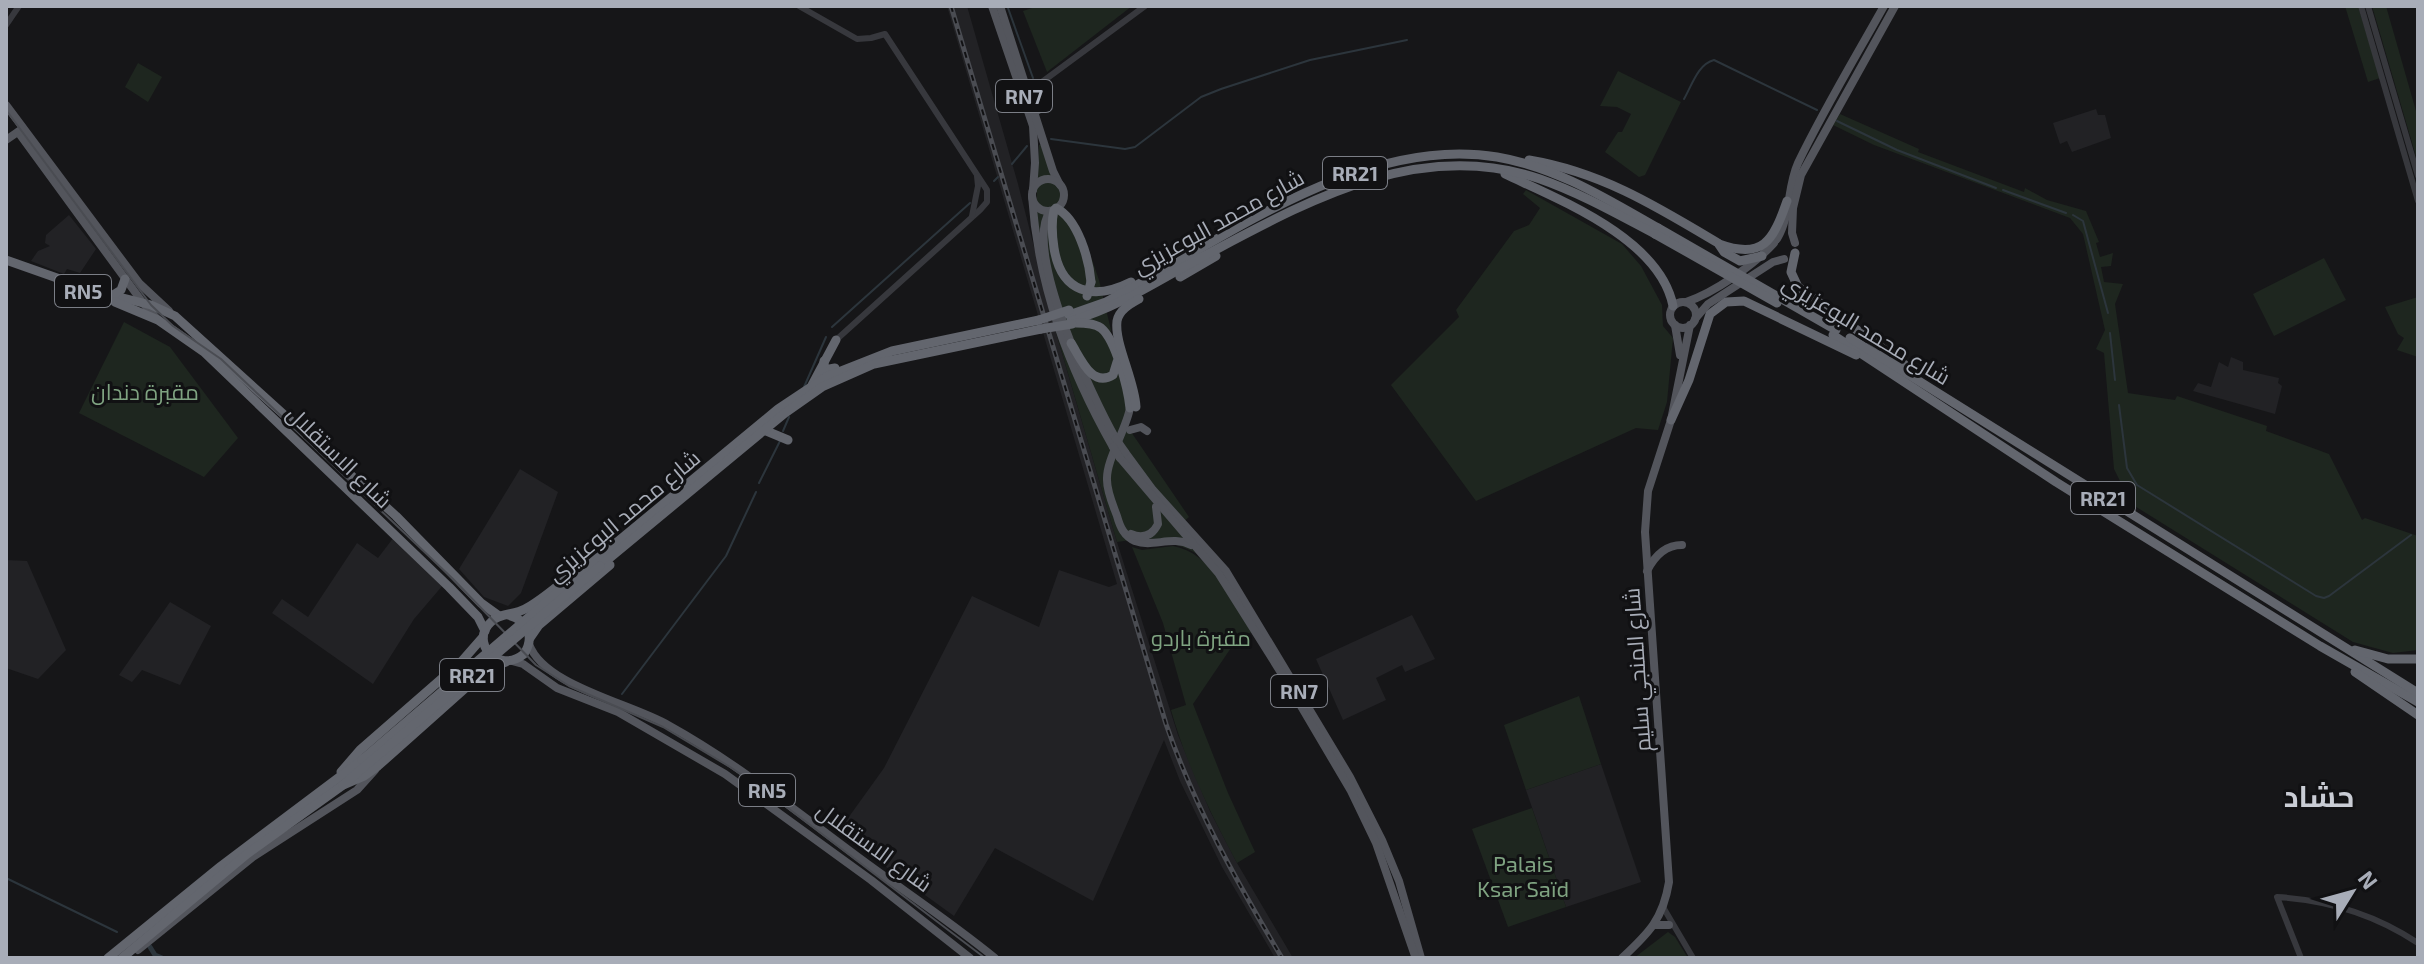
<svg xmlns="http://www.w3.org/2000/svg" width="2424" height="964" viewBox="0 0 2424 964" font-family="'Exo 2',Cairo,sans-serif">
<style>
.built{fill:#222225}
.green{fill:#1e261f}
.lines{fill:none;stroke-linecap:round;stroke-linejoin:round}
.stream{stroke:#2c353c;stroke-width:2}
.canal{stroke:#2c353c;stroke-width:5}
.minor{stroke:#37383d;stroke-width:6}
.major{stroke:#53555c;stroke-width:8}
.highway{stroke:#63666e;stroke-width:9}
.tram{stroke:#4a4c52;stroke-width:2}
.rail-casing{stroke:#4a4c52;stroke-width:5}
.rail{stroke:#111113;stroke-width:2;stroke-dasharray:6;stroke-linecap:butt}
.major-bridge{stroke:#53555c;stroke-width:8}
.highway-bridge{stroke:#63666e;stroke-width:9}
.labels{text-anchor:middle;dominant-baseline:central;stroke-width:6;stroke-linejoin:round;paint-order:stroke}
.shield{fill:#111113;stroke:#7b7e86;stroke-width:2}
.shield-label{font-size:20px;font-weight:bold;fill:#a8adb8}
.street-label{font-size:22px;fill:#a8adb8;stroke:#111113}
.park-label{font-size:22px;fill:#7fa381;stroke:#111113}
.district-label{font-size:30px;font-weight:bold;fill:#c9ccd4;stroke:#111113}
</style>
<rect width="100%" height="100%" fill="#161618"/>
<g class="built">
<path d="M947,6H967L1018,184L1055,329L1117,542L1178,735L1210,811L1237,863L1293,958H1275L1222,867L1180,781L1164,740L1093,901L995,848L954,916L838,832L884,768L972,596L1039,627L1059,570L1109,587L1117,584Z"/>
<path d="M2096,109L2098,115H2105L2111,138L2072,152L2067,141L2060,144L2053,123Z"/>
<path d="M69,215L96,249L80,273L67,269L64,274L31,261L38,251L50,246L45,243L46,235Z"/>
<path d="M2231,357L2243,362V370L2279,378L2278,383L2282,386L2275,414L2193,391L2198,383L2211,387L2219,362L2228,367Z"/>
<path d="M520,469L558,492L521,593L508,606L484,597L459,569Z"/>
<path d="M394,537L443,585L414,619L373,684L272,613L282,599L308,617L357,543L378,558Z"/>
<path d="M6,560L27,561L66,650L38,679L6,668Z"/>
<path d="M170,602L211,626L180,685L142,670L132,682L119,675Z"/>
<path d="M1412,615L1435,659L1405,672L1402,665L1376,678L1386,700L1343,720L1316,659Z"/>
<path d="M1601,764L1641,882L1566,907L1526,790Z"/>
</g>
<g class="green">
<path d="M1038,6H1132L1047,72L1023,11Z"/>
<path d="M2345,6H2358L2380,78L2368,82Z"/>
<path d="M2372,6H2386L2418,118V163Z"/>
<path d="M138,63L162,77L148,102L125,87Z"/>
<path d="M1618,71L1681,102L1645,175L1639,177L1605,152L1618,132H1622L1631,114L1617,107L1600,106Z"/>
<path d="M1840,114L1919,149L1918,152L2024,192L2025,188L2047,200L2086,211L2099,242L2096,243L2100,257L2113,253L2111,266L2101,267L2104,282L2123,284L2115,304L2128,393L2175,400L2177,396L2267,426L2266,431L2329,454L2362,520L2365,518L2418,536V650L2393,653L2353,642L2117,495L2123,487L2114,469L2104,353L2096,349L2105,330L2083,234L2070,218L1874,145L1833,125Z"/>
<path d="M1039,145H1042L1060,189L1065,211L1089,251L1099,280L1111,330L1109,341L1127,401L1125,423L1189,517L1176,528L1200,556C1180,541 1142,537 1117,542L1049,308L1047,278L1036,213Z"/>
<path d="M1526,190L1622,244L1641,266L1662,305L1663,326L1673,338L1667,402L1658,430L1636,428L1476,501L1391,385L1459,317L1456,310L1514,231L1529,225L1540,208L1523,194Z"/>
<path d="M2324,258L2346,300L2274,336L2253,294Z"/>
<path d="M2418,297V357L2397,350L2404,338L2398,334L2385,307Z"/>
<path d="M124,322L170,347L238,438L204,477L79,413Z"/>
<path d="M1173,546C1211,552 1234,602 1252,632L1237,639L1193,704L1228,793L1255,852L1237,863C1211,814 1186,764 1171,710L1186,705L1163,623L1132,547L1142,550Z"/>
<path d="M1579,696L1601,764L1526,790L1504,725Z"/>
<path d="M1532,808L1566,907L1508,927L1472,829Z"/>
<path d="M1668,932L1675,937L1688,958H1634Z"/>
</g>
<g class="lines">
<g class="stream">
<path d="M1008,8L1033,78"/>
<path d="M1684,99C1692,85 1698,64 1714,60L1817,110"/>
<path d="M1837,121L1897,150L1996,188"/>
<path d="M1051,139L1125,149L1135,147L1201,97L1221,89L1310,60L1407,40"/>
<path d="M1012,164L1027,146"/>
<path d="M994,181L998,177"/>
<path d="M2003,190L2066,213"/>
<path d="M2073,215L2083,221L2108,313"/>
<path d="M832,327L970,203"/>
<path d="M2110,333L2115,380"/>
<path d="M804,387L826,337"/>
<path d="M2119,405L2127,468L2137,485L2316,596L2324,598L2329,596L2411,535"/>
<path d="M783,431L789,417"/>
<path d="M759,483L780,441"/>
<path d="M622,694L726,556L756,492"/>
<path d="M6,878L117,932"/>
</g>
<path class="canal" d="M150,947L155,955L162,958"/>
<g class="minor">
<path d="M799,6L857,39L871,38L885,34L987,190V202L980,210L836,340"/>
<path d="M2361,6L2418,201"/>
<path d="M2368,6L2418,176"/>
<path d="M6,25L19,6"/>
<path d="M1027,93L1145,6"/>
<path d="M972,216L978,186L977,176"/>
<path d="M1663,907L1693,958"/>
<path d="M2301,958L2277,897C2328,900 2376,915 2418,943"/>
</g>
<g class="major">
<path d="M992,6L1033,126L1035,163L1033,190"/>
<path d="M1000,6L1053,171L1060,185"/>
<path d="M6,105L139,283L169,311"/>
<path d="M1038,110L1042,83"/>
<path d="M18,132L143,303L158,320"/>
<path d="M6,140L22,129"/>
<circle cx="1048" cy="195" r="16"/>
<path d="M1032,196C1038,287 1069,369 1113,447"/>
<path d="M1050,211C1022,250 1094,400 1116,439"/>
<path d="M1777,239C1791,216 1787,187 1798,163C1824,109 1855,58 1884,6"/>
<path d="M1795,243L1792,233L1793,208L1801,175L1895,6"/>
<path d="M1686,302C1714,293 1754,265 1774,243"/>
<circle cx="1683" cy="315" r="13"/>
<path d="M1695,319L1708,304L1773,262L1784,259"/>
<path d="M1675,325L1680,355"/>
<path d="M1130,408C1126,430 1106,460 1107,480C1107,492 1113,505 1117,516C1120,527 1124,536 1135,541C1153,548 1172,535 1191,545"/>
<path d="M1130,430L1141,427L1147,431"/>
<path d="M1125,452L1153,490L1226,571L1350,777L1382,840L1399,881L1421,958"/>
<path d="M1120,458L1219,574L1285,679L1351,791L1376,843L1415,956"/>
<path d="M1131,534C1143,539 1152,536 1158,524L1156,507"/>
<path d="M1647,571C1654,557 1665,545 1682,545"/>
<path d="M529,644C544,686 630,703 668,725C735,762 796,811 858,857C904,891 951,922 995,958"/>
<path d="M512,661L523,664L557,688L618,712L725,774L871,880L970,958"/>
<path d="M1654,925H1669"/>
<path d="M138,950L253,857L357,790L375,770"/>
<path d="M1622,958C1649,933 1663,919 1669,882L1645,532L1648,491L1671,420L1690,325"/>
</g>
<g class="highway">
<path d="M1529,160C1601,172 1656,206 1718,243L1724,252L1740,261L1762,256"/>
<path d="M1505,174C1560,200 1660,239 1673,306"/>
<path d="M1056,208C1078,219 1089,259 1091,282"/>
<path d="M1054,210C1051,223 1052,235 1054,248C1061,293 1093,301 1131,282"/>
<path d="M1719,244C1763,260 1773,241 1787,201"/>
<path d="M1795,253L1791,272L1798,287L1905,365"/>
<path d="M6,260L91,290L151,305L175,316L396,516L481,603L499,616"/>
<path d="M1180,277L1216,256"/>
<path d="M113,295L121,290L125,279"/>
<path d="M115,302L158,320L204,352L449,587L478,617L485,631"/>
<path d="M1069,315L1106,302C1220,242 1361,134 1497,157C1556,167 1607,199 1658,228"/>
<path d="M1071,321C1119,307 1159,280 1202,257C1306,202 1418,137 1540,179C1580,193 1617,214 1655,234"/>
<path d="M1076,323C1084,323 1094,323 1101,328C1116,340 1128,389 1130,408"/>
<path d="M1833,335L2056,482L2320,646L2418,702"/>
<path d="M1850,338L2418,693"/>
<path d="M1071,343C1081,359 1092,388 1113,375L1117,362"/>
<path d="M824,361V370L835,368"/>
<path d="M812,385L836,340"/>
<path d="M1136,407C1135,381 1114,343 1117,321C1119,310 1130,304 1139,299"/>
<path d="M1671,420L1689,380L1710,314L1726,302L1744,301L1856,355"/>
<path d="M764,430L788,440"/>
<path d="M593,562L778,409L826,377L892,351L1039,320"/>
<path d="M600,566L785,413L822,387L874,364L1041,329"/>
<path d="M508,615C528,620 535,637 524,654C498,675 469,642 491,622C499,613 514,615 525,609C550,595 571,574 593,556"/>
<path d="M530,638L539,625L610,565"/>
<path d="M2355,650L2388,659H2418"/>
<path d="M2355,672L2418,715"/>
<path d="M341,772L360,750L462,661L483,637"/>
<path d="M108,958L221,866L362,760"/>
<path d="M122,958L247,854L343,785L364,776L378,766L487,669L506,662"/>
</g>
<path class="tram" d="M6,110L151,305L173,326L221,359L259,395L453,579L536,665L569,686L663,727L730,767L768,793L985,958"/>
<g class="rail-casing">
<path id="rail" d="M951,6L1166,724C1195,808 1237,882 1282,958"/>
</g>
<use href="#rail" class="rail"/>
<g class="major-bridge">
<path d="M1116,439L1125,452"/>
<path d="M1113,447L1120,458"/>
</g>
<g class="highway-bridge">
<path d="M1658,228L1836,330"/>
<path d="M1655,234L1777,303"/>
<path d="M1087,296L1091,282"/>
<path d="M1039,320L1069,310"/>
<path d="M1041,329L1072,324"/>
<path d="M362,760L593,562"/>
<path d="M343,785L600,566"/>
</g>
</g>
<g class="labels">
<g class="shield">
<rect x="996" y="80" width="56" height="32" rx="6"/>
<rect x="1323" y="157" width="64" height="32" rx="6"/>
<rect x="55" y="275" width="56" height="32" rx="6"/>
<rect x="2071" y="482" width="64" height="32" rx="6"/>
<rect x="440" y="659" width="64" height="32" rx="6"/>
<rect x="1271" y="675" width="56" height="32" rx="6"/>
<rect x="739" y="774" width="56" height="32" rx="6"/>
</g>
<g class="shield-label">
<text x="1024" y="96">RN7</text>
<text x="1355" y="173">RR21</text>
<text x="83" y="291">RN5</text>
<text x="2103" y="498">RR21</text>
<text x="472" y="675">RR21</text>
<text x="1299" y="691">RN7</text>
<text x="767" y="790">RN5</text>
</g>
<g class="street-label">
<text transform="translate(1218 221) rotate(-29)">شارع محمد البوعزيزي</text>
<text transform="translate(1867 329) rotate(31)">شارع محمد البوعزيزي</text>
<text transform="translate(340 456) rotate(44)">شارع الاستقلال</text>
<text transform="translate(623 515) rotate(-40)">شارع محمد البوعزيزي</text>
<text transform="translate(1636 670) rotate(-94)">شارع المنجي سليم</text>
<text transform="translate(875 846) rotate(36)">شارع الاستقلال</text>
</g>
<g class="park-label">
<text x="145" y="391">مقبرة دندان</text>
<text x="1201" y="637">مقبرة باردو</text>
<text x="1523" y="863">Palais<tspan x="1523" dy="25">Ksar Saïd</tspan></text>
</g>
<g class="district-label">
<text x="2319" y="795">حشاد</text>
</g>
</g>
<rect width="2424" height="964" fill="none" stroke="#a8adb8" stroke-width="16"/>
<g transform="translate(2352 892) rotate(53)" stroke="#111113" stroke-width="6" paint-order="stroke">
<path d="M0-6L14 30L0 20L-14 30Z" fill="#a8adb8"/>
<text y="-12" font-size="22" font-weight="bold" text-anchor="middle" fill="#a8adb8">N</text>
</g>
</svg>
